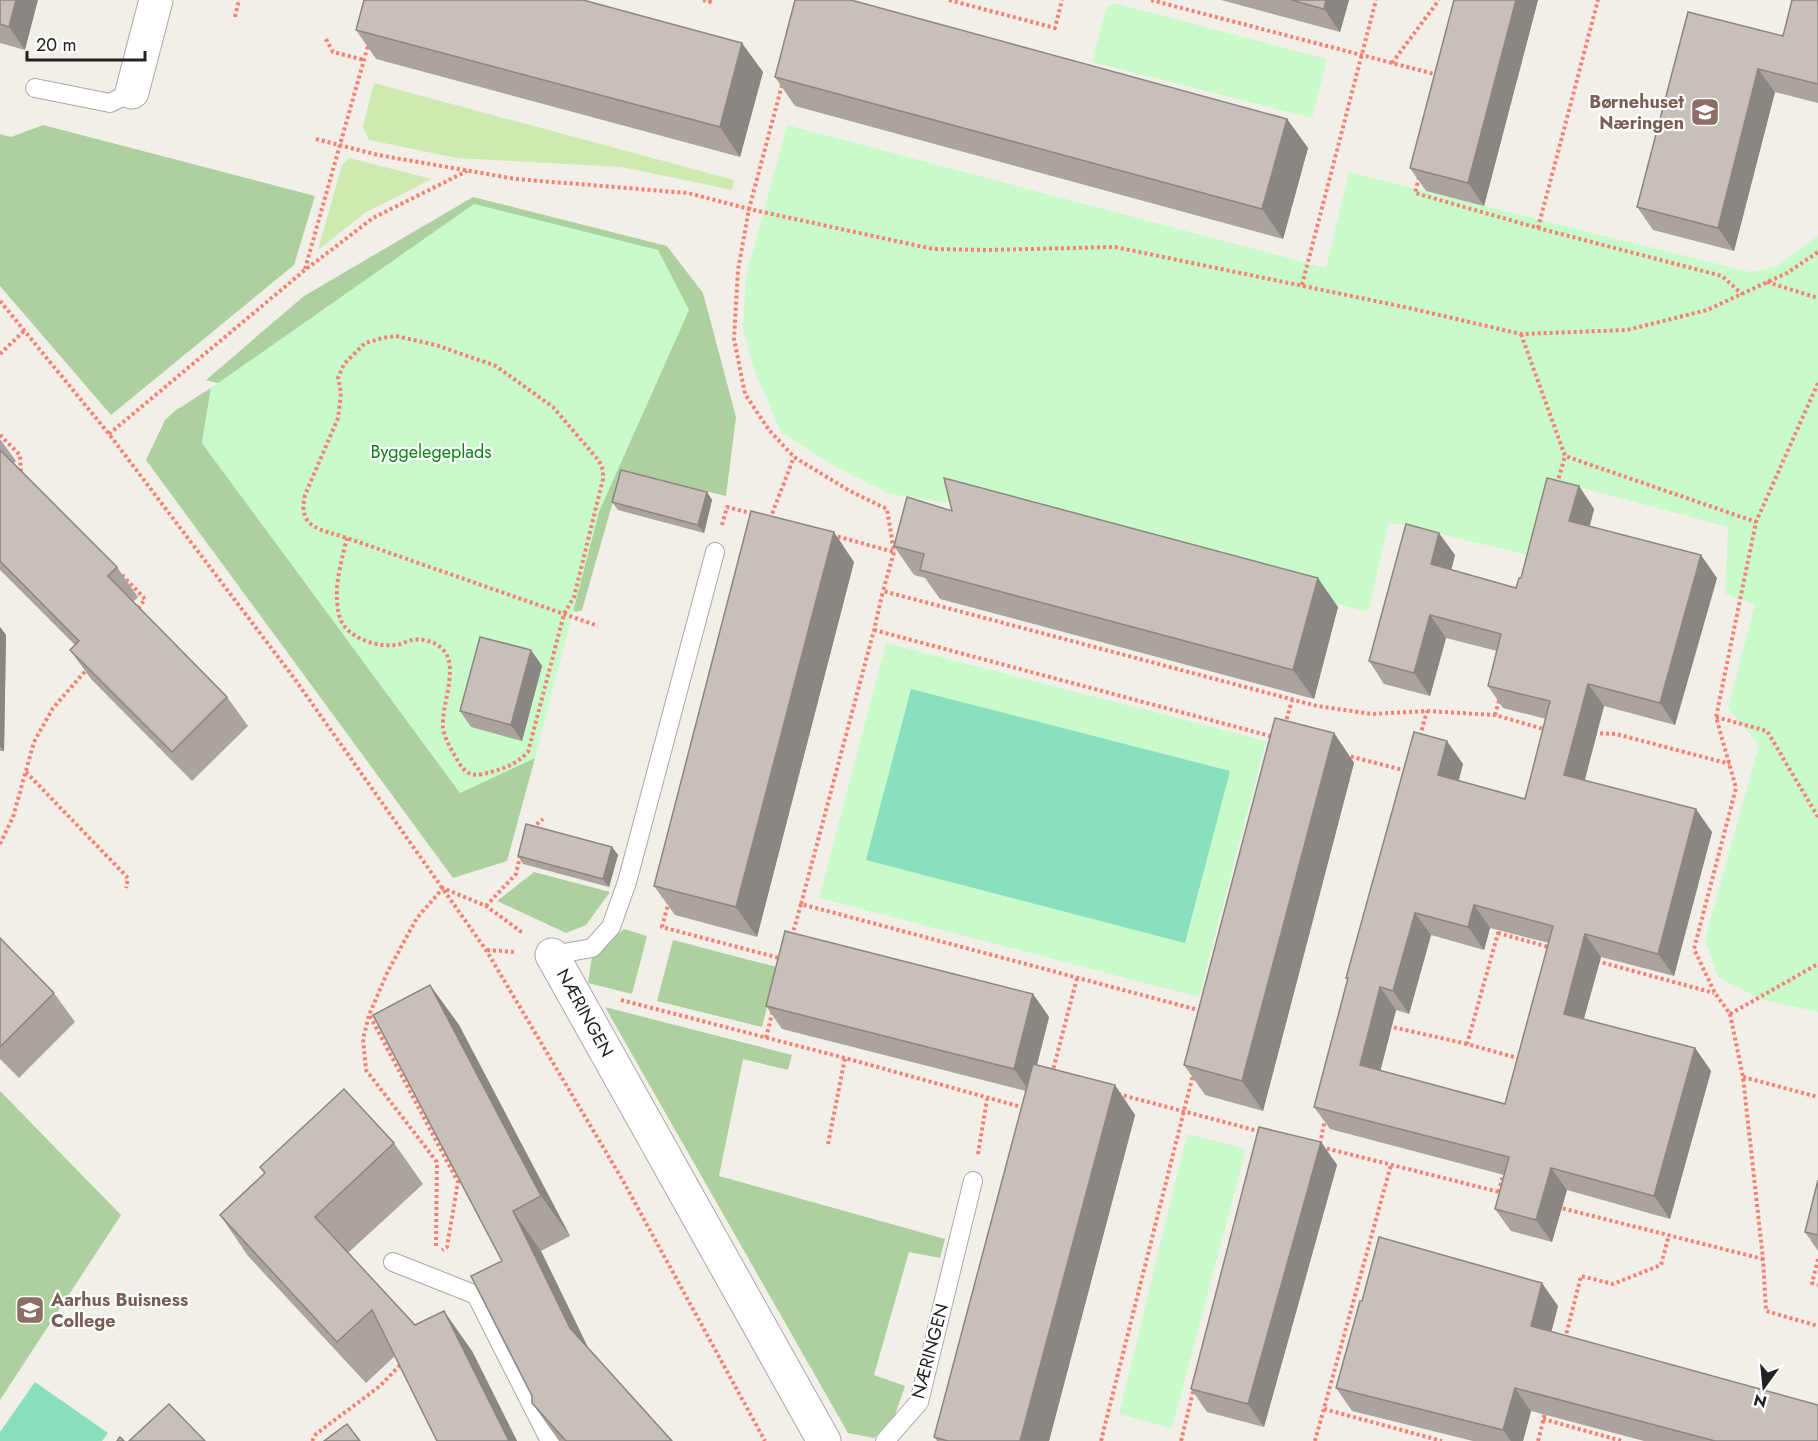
<svg xmlns="http://www.w3.org/2000/svg" width="1818" height="1441" viewBox="0 0 1818 1441" font-family="Jost,sans-serif">
<style>
.grass{fill:#cdebb0}
.forest{fill:#add19e}
.park{fill:#c8facc}
.pitch{fill:#88e0be}
.lines{fill:none;stroke-linecap:round;stroke-linejoin:round}
.service-casing{stroke:#a9a9a9;stroke-width:20}
.minor-casing{stroke:#a9a9a9;stroke-width:35}
.path{stroke:#fa8072;stroke-width:4;stroke-dasharray:3 3;stroke-linecap:butt}
.service{stroke:#fff;stroke-width:18}
.minor{stroke:#fff;stroke-width:33}
.wall{fill:#aba49e;fill-rule:evenodd}
.shaded-wall{fill:#8b8681}
.building{fill:#c7bfb8;stroke:#8b8681;stroke-width:1.5;fill-rule:evenodd}
.labels{text-anchor:middle;dominant-baseline:central;stroke-width:4.5;stroke-linejoin:round;paint-order:stroke}
.education-label{font-size:18px;font-weight:bold;fill:#785e54;stroke:#fff;text-anchor:end}
.park-label{font-size:18px;fill:#0c8416;stroke:#fff}
.street-label{font-size:18px;fill:#222;stroke:#fff}
</style>
<rect width="100%" height="100%" fill="#f2efe9"/>
<g class="grass">
<path d="M374,83L734,180L732,190L622,167L457,158L369,140L363,127Z"/>
<path d="M349,158L432,179L366,212L318,250L342,165Z"/>
</g>
<g class="forest">
<path d="M43,125L315,196L294,265L111,415L0,286V134L11,137Z"/>
<path d="M473,197L667,246L703,293L736,417L726,496L622,470L582,610L576,612L564,607L306,406L206,380L304,296Z"/>
<path d="M211,388L202,443L460,792L535,758L507,861L453,878L146,460L165,420L176,410Z"/>
<path d="M534,872L610,892L586,925L566,933L497,901Z"/>
<path d="M624,929L647,936L632,994L588,983L592,956Z"/>
<path d="M673,940L777,967L762,1027L657,1001Z"/>
<path d="M605,1007L792,1055L788,1070L743,1059L719,1176L945,1239L940,1258L909,1252L874,1375L905,1386L895,1415L874,1438L848,1433Z"/>
<path d="M0,1091L121,1215L0,1400Z"/>
</g>
<g class="park">
<path d="M1114,3L1327,59L1312,118L1092,62L1106,8Z"/>
<path d="M787,125L1326,268L1349,172L1750,272L1777,266L1818,235V1012L1760,999L1718,977L1705,939L1759,745L1728,708L1755,604L1725,594L1728,527L1575,486L1528,555L1389,522L1368,612L952,503L890,494L836,467L781,432L755,372L743,329L746,277Z"/>
<path d="M474,204L658,250L689,310L599,512L535,758L460,793L202,443L211,388Z"/>
<path d="M886,643L1266,741L1199,997L819,898Z"/>
<path d="M1187,1134L1246,1149L1172,1428L1119,1414Z"/>
</g>
<g class="pitch">
<path d="M911,689L1230,771L1185,943L866,860Z"/>
<path d="M35,1382L108,1433L102,1441H0V1432Z"/>
</g>
<g class="lines">
<g class="service-casing">
<g id="service">
<path d="M35,88L110,103L132,92"/>
<path d="M552,955L592,948L611,927L627,882L715,552"/>
<path d="M393,1262L476,1295L550,1441"/>
<path d="M885,1441L919,1402L973,1181"/>
</g>
</g>
<g class="minor-casing">
<g id="minor">
<path d="M132,92L156,0"/>
<path d="M552,955L824,1441"/>
</g>
</g>
<g class="path">
<path d="M703,0L710,2V0"/>
<path d="M949,0L1055,28L1062,0"/>
<path d="M1151,0L1438,75"/>
<path d="M235,17L239,0"/>
<path d="M326,39L333,52L364,60"/>
<path d="M1392,63L1439,0"/>
<path d="M782,85L749,209L738,270L734,339L745,394L769,430L794,457L850,491L887,509L894,552L883,591L1317,706L1372,714L1427,711L1495,715L1547,730"/>
<path d="M316,139L378,155L516,179L688,193L749,209L933,249L987,250L1115,247L1409,308L1521,334L1627,330L1707,310L1787,273L1818,252"/>
<path d="M1419,177L1415,193L1538,228L1722,276L1742,294"/>
<path d="M1538,228L1598,0"/>
<path d="M305,269L369,42"/>
<path d="M1767,282L1818,298"/>
<path d="M1302,285L1376,0"/>
<path d="M0,301L109,434L294,678L486,950L622,1179L765,1441"/>
<path d="M1521,334L1565,456L1756,522"/>
<path d="M0,354L25,330"/>
<path d="M1818,383L1756,522L1716,717L1736,788L1694,949L1715,993L1730,1014L1743,1077L1763,1259L1766,1311L1818,1326"/>
<path d="M109,434L305,270L373,218L467,171"/>
<path d="M0,435L20,455L21,471L22,473"/>
<path d="M1557,484L1565,456"/>
<path d="M770,519L794,457"/>
<path d="M722,525L727,507L754,514"/>
<path d="M832,535L894,552"/>
<path d="M347,538C343,555 336,579 337,596C337,606 338,619 345,627C356,640 378,647 395,645C401,645 406,641 412,640C423,638 438,642 445,652C458,670 441,707 443,728C445,740 452,751 458,761C464,772 471,777 483,774C500,770 516,765 528,752L564,614L574,597L603,479V470L599,461L553,407L496,366L436,345L396,336L383,338L365,343L344,364L338,378L341,393L338,418L305,495C297,529 321,529 347,538L564,614L598,626"/>
<path d="M122,575L145,599L136,612"/>
<path d="M874,630L1274,737"/>
<path d="M1495,715L1500,697"/>
<path d="M1716,717L1767,731L1818,817"/>
<path d="M1285,725L1292,700"/>
<path d="M1594,733L1616,734L1730,764"/>
<path d="M1420,736L1427,711"/>
<path d="M1345,755L1407,771"/>
<path d="M26,772L128,878L126,888"/>
<path d="M532,828L543,819"/>
<path d="M0,844L13,817L34,742L53,708L88,668"/>
<path d="M669,901L662,927L783,959"/>
<path d="M801,904L874,630L883,591"/>
<path d="M486,906L516,874L520,856"/>
<path d="M1500,926L1467,1044L1521,1059"/>
<path d="M1498,933L1552,948"/>
<path d="M792,936L801,904L1202,1011"/>
<path d="M487,950L515,952"/>
<path d="M1597,961L1714,993"/>
<path d="M621,1000L845,1058L1025,1108"/>
<path d="M1730,1014L1818,964"/>
<path d="M370,1016L458,1182L447,1247L442,1250"/>
<path d="M1388,1026L1467,1044"/>
<path d="M766,1038L773,1010"/>
<path d="M1052,1074L1077,978"/>
<path d="M1743,1077L1818,1097"/>
<path d="M1118,1094L1262,1132"/>
<path d="M828,1144L845,1058"/>
<path d="M1320,1144L1325,1119"/>
<path d="M1321,1147L1503,1193"/>
<path d="M978,1154L987,1099"/>
<path d="M1499,1192L1504,1170"/>
<path d="M1557,1207L1763,1259"/>
<path d="M436,1246L437,1162L366,1070L363,1039L369,1015L388,971L417,918L443,888L486,906L523,933"/>
<path d="M1818,1259L1812,1283L1818,1285"/>
<path d="M1565,1339L1581,1276L1613,1284L1661,1265L1669,1235"/>
<path d="M1324,1409L1442,1441"/>
<path d="M1543,1419L1622,1441"/>
<path d="M312,1441L316,1434L380,1386L403,1362"/>
<path d="M1101,1441L1193,1075"/>
<path d="M1181,1441L1194,1388"/>
<path d="M1315,1441L1391,1165"/>
<path d="M1538,1441L1545,1413"/>
</g>
<use href="#service" class="service"/>
<use href="#minor" class="minor"/>
</g>
<g class="wall">
<path d="M0,0L25,50L0,43Z"/>
<path d="M1221,0H1349L1340,32Z"/>
<path d="M1454,0H1538L1484,206L1426,191L1410,168Z"/>
<path d="M1818,0V103L1775,92L1734,251L1653,230L1637,207L1783,36Z"/>
<path d="M356,30L763,72L740,157L376,59Z"/>
<path d="M775,77L1287,119L1308,148L1283,239L795,106Z"/>
<path d="M0,439L16,461L14,463L117,567L138,597L133,602L227,697L248,726L192,781L91,679L70,650L75,645L0,570Z"/>
<path d="M1579,486L1594,509L1590,526L1717,578L1675,725L1604,706L1585,780L1712,832L1674,976L1601,957L1584,1019L1695,1048L1711,1071L1670,1219L1567,1190L1552,1242L1511,1231L1495,1209L1504,1175L1330,1129L1314,1107L1347,980L1346,978L1463,764L1459,780L1525,799L1546,719L1503,708L1488,686L1497,651L1446,638L1430,696L1384,684L1369,661L1455,555L1451,570L1516,588L1521,578ZM1490,928L1549,943L1505,1104L1380,1071L1396,1010L1409,1014L1431,935L1484,950Z"/>
<path d="M707,492L712,500L704,533L618,510L612,502Z"/>
<path d="M952,511L1338,607L1314,699L940,599L925,578L914,575L894,546Z"/>
<path d="M854,562L757,937L675,915L654,886Z"/>
<path d="M0,627L6,635L4,751H0Z"/>
<path d="M531,650L542,666L522,741L471,727L460,711Z"/>
<path d="M1334,733L1354,763L1263,1111L1205,1095L1184,1065Z"/>
<path d="M612,847L618,855L609,887L523,864L518,856Z"/>
<path d="M0,938L54,993L75,1022L19,1078L0,1059Z"/>
<path d="M430,985L459,1025L570,1236L541,1251L588,1348L672,1441H559L532,1403V1396L502,1261Z"/>
<path d="M1033,994L1049,1017L1037,1065L1115,1085L1135,1115L1049,1441H937L934,1437L1026,1091L782,1029L766,1006Z"/>
<path d="M1321,1142L1337,1165L1264,1427L1207,1412L1191,1389Z"/>
<path d="M394,1143L423,1184L348,1253L415,1325L472,1351L517,1441H437L395,1356L366,1383L248,1256L220,1215L265,1174L260,1167Z"/>
<path d="M1818,1180V1251L1805,1232Z"/>
<path d="M1558,1306L1551,1332L1818,1441H1644L1531,1411L1523,1441H1473L1352,1411L1336,1388Z"/>
</g>
<g class="shaded-wall">
<path d="M16,0H38L25,50L9,27Z"/>
<path d="M1326,0H1349L1340,32L1324,9Z"/>
<path d="M1516,0H1538L1484,206L1468,183Z"/>
<path d="M742,43L763,72L740,157L720,127Z"/>
<path d="M1758,69L1775,92L1734,251L1718,228Z"/>
<path d="M1287,119L1308,148L1283,239L1262,209Z"/>
<path d="M1579,486L1594,509L1585,543L1569,521Z"/>
<path d="M707,492L712,500L704,533L698,525Z"/>
<path d="M834,532L854,562L757,937L736,907Z"/>
<path d="M1439,533L1455,555L1447,587L1431,564Z"/>
<path d="M1701,555L1717,578L1675,725L1660,703Z"/>
<path d="M1318,578L1338,607L1314,699L1293,670Z"/>
<path d="M1430,615L1446,638L1430,696L1414,673Z"/>
<path d="M0,627L6,635L4,751L0,746Z"/>
<path d="M531,650L542,666L522,741L511,725Z"/>
<path d="M1588,684L1604,706L1580,797L1564,775Z"/>
<path d="M1334,733L1354,763L1263,1111L1242,1081Z"/>
<path d="M1447,741L1463,764L1454,797L1438,775Z"/>
<path d="M1696,809L1712,832L1674,976L1658,954Z"/>
<path d="M612,847L618,855L609,887L603,879Z"/>
<path d="M1474,905L1490,928L1484,950L1468,927Z"/>
<path d="M1415,913L1431,935L1409,1014L1393,991Z"/>
<path d="M1585,934L1601,957L1579,1036L1564,1014Z"/>
<path d="M430,985L459,1025L570,1236L541,1196Z"/>
<path d="M1380,987L1396,1010L1376,1088L1360,1065Z"/>
<path d="M1033,994L1049,1017L1030,1092L1014,1069Z"/>
<path d="M1695,1048L1711,1071L1670,1219L1654,1196Z"/>
<path d="M1115,1085L1135,1115L1049,1441H1020Z"/>
<path d="M1321,1142L1337,1165L1264,1427L1248,1404Z"/>
<path d="M1551,1168L1567,1190L1552,1242L1536,1220Z"/>
<path d="M513,1211L541,1251L598,1368L570,1328Z"/>
<path d="M1542,1283L1558,1306L1547,1349L1531,1326Z"/>
<path d="M444,1311L472,1351L517,1441H509Z"/>
<path d="M1515,1388L1531,1411L1523,1441H1511L1503,1430Z"/>
</g>
<g class="building">
<path d="M0,0H16L9,27L0,24Z"/>
<path d="M364,0H583L742,43L720,127L356,30Z"/>
<path d="M795,0H851L1287,119L1262,209L775,77Z"/>
<path d="M1291,0H1326L1324,9Z"/>
<path d="M1454,0H1516L1468,183L1410,168Z"/>
<path d="M1792,0H1818V84L1758,69L1718,228L1637,207L1688,12L1783,36Z"/>
<path d="M0,450L117,567L108,576L227,697L172,752L70,650L79,641L0,561Z"/>
<path d="M621,470L707,492L698,525L612,502Z"/>
<path d="M944,478L1318,578L1293,670L920,570L924,554L894,546L907,497L952,511Z"/>
<path d="M1547,478L1579,486L1569,521L1701,555L1660,703L1588,684L1564,775L1696,809L1658,954L1585,934L1564,1014L1695,1048L1654,1196L1551,1168L1536,1220L1495,1209L1509,1157L1314,1107L1348,978H1346L1414,732L1447,741L1438,775L1525,799L1550,701L1488,686L1501,634L1430,615L1414,673L1369,661L1406,524L1439,533L1431,564L1516,588L1519,578H1521ZM1474,905L1553,926L1505,1104L1360,1065L1380,987L1393,991L1415,913L1468,927Z"/>
<path d="M751,511L834,532L736,907L654,886Z"/>
<path d="M480,637L531,650L511,725L460,711Z"/>
<path d="M1275,718L1334,733L1242,1081L1184,1065Z"/>
<path d="M526,824L612,847L603,879L518,856Z"/>
<path d="M785,931L1033,994L1014,1069L766,1006Z"/>
<path d="M0,938L54,993L0,1047Z"/>
<path d="M430,985L541,1196L513,1211L570,1328L672,1441H566L532,1403V1396L471,1276L502,1261L373,1015Z"/>
<path d="M1033,1064L1115,1085L1020,1441H948L934,1437Z"/>
<path d="M344,1089L394,1143L315,1217L415,1325L444,1311L509,1441H437L372,1310L337,1342L220,1215L265,1173L260,1167Z"/>
<path d="M1259,1127L1321,1142L1248,1404L1191,1389Z"/>
<path d="M1818,1180V1235L1805,1232Z"/>
<path d="M1379,1237L1542,1283L1531,1326L1818,1405V1441H1715L1515,1388L1503,1430L1336,1388L1360,1301H1362Z"/>
<path d="M169,1404L205,1441H129Z"/>
<path d="M347,1424L360,1441H324Z"/>
<path d="M120,1437L124,1441H117Z"/>
</g>
<defs>
<g id="school-square" transform="scale(1.5)"><rect x="-9" y="-9" width="18" height="18" rx="4" fill="#8d6e63" stroke="#fff"/><path d="M0-5L7-2L0 1L-7-2ZM-4 1L0 2.5L4 1V4Q0 6-4 4Z" fill="#fff"/></g>
<g id="university-square" transform="scale(1.5)"><rect x="-9" y="-9" width="18" height="18" rx="4" fill="#8d6e63" stroke="#fff"/><path d="M0-5L7-2L0 1L-7-2ZM-4 1L0 2.5L4 1V4Q0 6-4 4Z" fill="#fff"/></g>
</defs>
<g fill-rule="evenodd">
<use href="#school-square" x="1705" y="112"/>
<use href="#university-square" x="30" y="1310"/>
</g>
<g class="labels">
<g class="education-label">
<text x="1684" y="102">Børnehuset<tspan x="1684" dy="21">Næringen</tspan></text>
<text x="51" y="1300" text-anchor="start">Aarhus Buisness<tspan x="51" dy="21">College</tspan></text>
</g>
<g class="park-label">
<text x="431" y="452">Byggelegeplads</text>
</g>
<g class="street-label">
<text transform="translate(585 1013) rotate(61)">NÆRINGEN</text>
<text transform="translate(930 1351) rotate(-75)">NÆRINGEN</text>
</g>
</g>
<g transform="translate(1764 1387) rotate(195)" stroke="#ffffff" stroke-width="4.5" paint-order="stroke">
<path d="M0-4.5L10 22L0 15L-10 22Z" fill="#222222"/>
<text y="-9" font-size="16" font-weight="bold" text-anchor="middle" fill="#222222">N</text>
</g>
<path d="M27 51v9h118v-9" fill="none" stroke="#222222" stroke-width="3"/>
<text x="36" y="51" font-size="18" fill="#222222" stroke="#ffffff" stroke-width="4.5" paint-order="stroke">20 m</text>
</svg>
